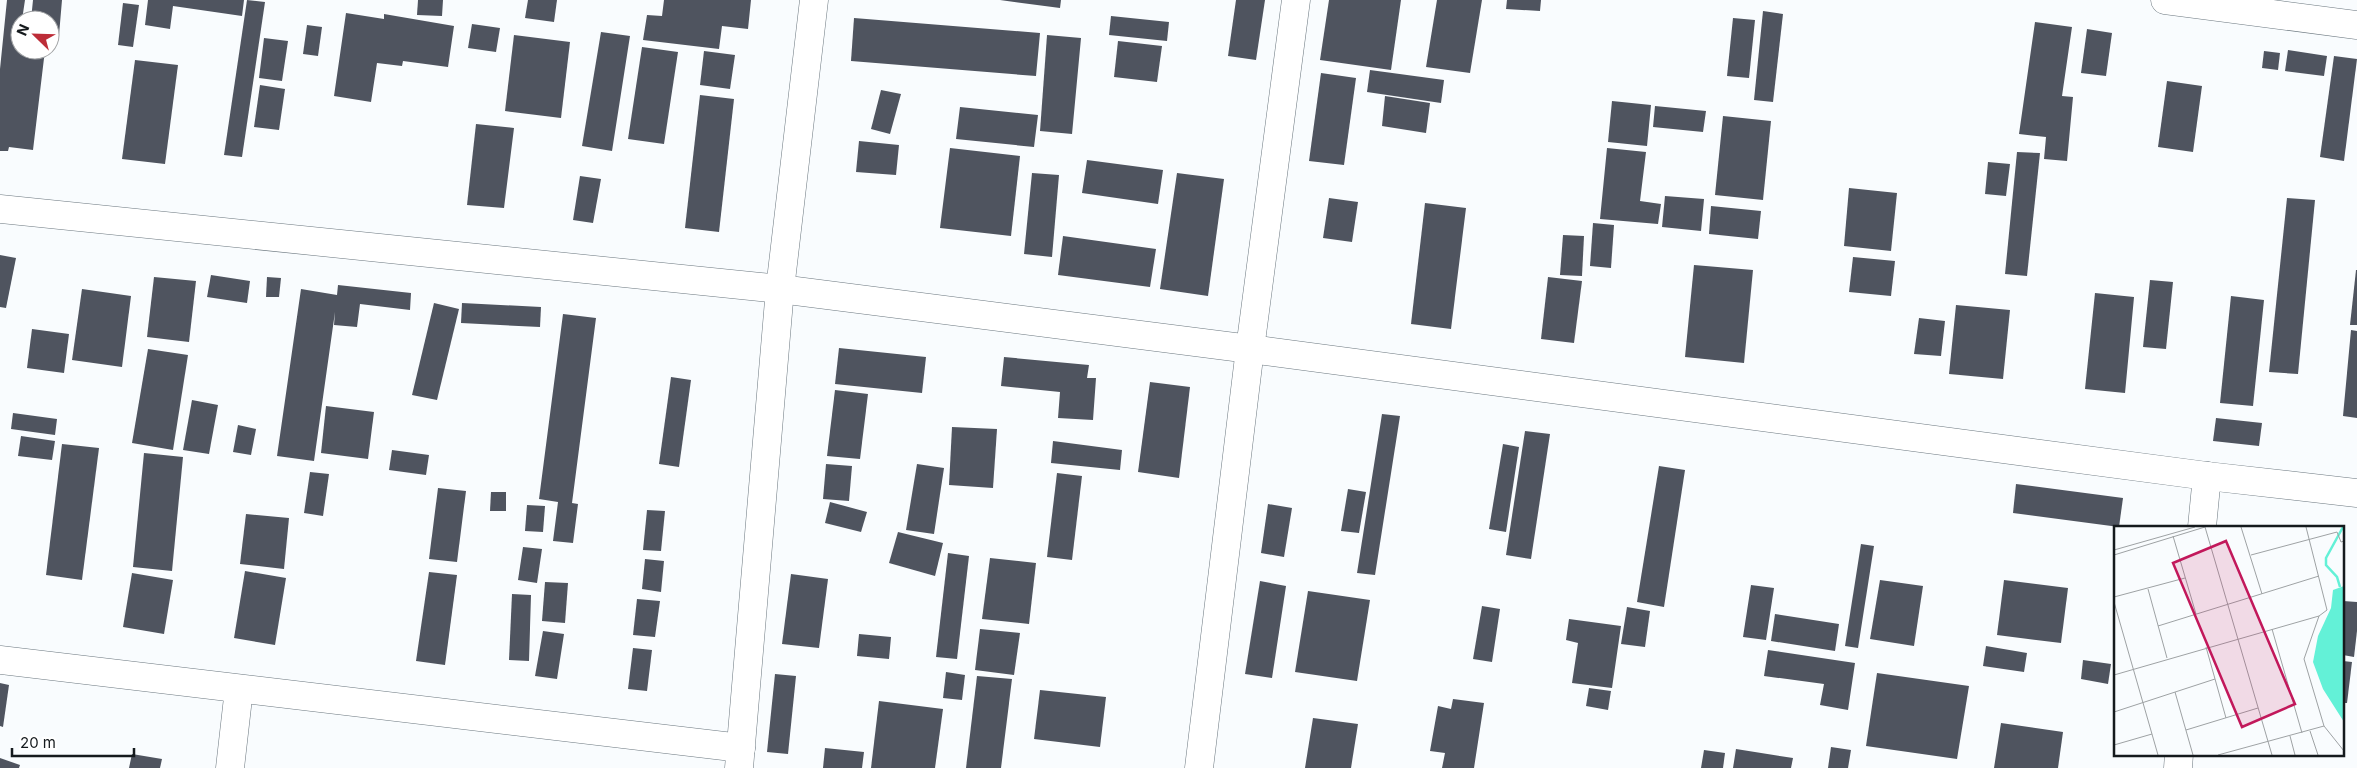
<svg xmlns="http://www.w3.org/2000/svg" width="2357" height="768" viewBox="0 0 2357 768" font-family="Inter,sans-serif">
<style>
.building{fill:#4f545f}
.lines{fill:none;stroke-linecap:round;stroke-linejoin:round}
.minor-casing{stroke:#6b777f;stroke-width:29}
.minor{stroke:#fff;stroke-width:28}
.inset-river{fill:none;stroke:#63f1d7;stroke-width:2.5}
.inset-road{fill:none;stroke:#9ea2a4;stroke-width:1}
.view{fill:#c2185b;fill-opacity:0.15;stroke:#c2185b;stroke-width:2.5}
.inset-edge{fill:none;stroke:#151a1d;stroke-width:2.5}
</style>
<rect width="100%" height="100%" fill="#f9fcfe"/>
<g class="building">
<path d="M7,0H25L22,20H20V50H45L33,150L9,147L8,151H0V69Z"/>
<path d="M33,0H62L59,35L50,33V20H31Z"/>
<path d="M148,0H244L242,16L173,6L170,29L145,25Z"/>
<path d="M247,0L265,2L242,157L224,155Z"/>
<path d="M418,0H443L442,16L417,15Z"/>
<path d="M528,0H557L554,22L525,18Z"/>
<path d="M664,0H751L748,29L722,26L719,49L643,40L647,15L662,16Z"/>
<path d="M1000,0H1061L1060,8Z"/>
<path d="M1236,0H1265L1256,60L1228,56Z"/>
<path d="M1329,0H1401L1391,70L1320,60Z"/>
<path d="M1437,0H1482L1470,73L1426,67Z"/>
<path d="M1507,0H1541L1540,11L1506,9Z"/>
<path d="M123,3L139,5L133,47L118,45Z"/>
<path d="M1763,11L1783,14L1773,102L1754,100Z"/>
<path d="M346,13L384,19V14L454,26L448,67L403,61L402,66L377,63L371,102L334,96Z"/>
<path d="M1111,16L1169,22L1167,41L1109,35Z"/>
<path d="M854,18L1040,33L1036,76L851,61Z"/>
<path d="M1733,18L1755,20L1749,78L1727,76Z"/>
<path d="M2035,22L2072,27L2062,96L2073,97L2067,161L2044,159L2046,137L2019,134Z"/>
<path d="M472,24L500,28L496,52L468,48Z"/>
<path d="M307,25L322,27L318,56L303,54Z"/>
<path d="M2087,29L2112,33L2106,76L2081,73Z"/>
<path d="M601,32L630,36L612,151L582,146Z"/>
<path d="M514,35L570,42L561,118L505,111Z"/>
<path d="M1047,35L1081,38L1072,134L1040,131Z"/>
<path d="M264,38L288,41L282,81L259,78Z"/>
<path d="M1118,41L1162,46L1157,82L1114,77Z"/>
<path d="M642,47L678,52L664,144L628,139Z"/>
<path d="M2288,50L2327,56L2324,76L2285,71Z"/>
<path d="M704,51L735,55L730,89L700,85Z"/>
<path d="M2264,51L2280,53L2278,70L2262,68Z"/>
<path d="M2334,56L2357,59L2344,161L2320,157Z"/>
<path d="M135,60L178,65L165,164L122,159Z"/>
<path d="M1370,70L1444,80L1441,103L1367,92Z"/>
<path d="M1321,73L1356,78L1344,165L1309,161Z"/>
<path d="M2167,81L2202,86L2193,152L2158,147Z"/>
<path d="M260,85L285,89L279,130L254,127Z"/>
<path d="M881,90L901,94L890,134L871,129Z"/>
<path d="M700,95L734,99L719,232L685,228Z"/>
<path d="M1385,96L1430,103L1426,133L1382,126Z"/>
<path d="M1612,101L1651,105L1647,146L1608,142Z"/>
<path d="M1655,106L1706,111L1703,132L1653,127Z"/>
<path d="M960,107L1038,115L1034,147L956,139Z"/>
<path d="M1723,116L1771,121L1763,200L1715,195Z"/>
<path d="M476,124L514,128L504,208L467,205Z"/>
<path d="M859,141L899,145L896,175L856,172Z"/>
<path d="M950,148L1020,156L1011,236L940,228Z"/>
<path d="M1607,148L1646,152L1640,201L1661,204L1658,224L1600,219Z"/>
<path d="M2017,152L2040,153L2027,276L2005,274Z"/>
<path d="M1087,160L1163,170L1158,204L1082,193Z"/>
<path d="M1988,162L2010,164L2006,196L1985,194Z"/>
<path d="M1032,173L1059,175L1052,257L1024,254Z"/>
<path d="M1177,173L1224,179L1208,296L1160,289Z"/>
<path d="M580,176L601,179L593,223L573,220Z"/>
<path d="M1849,188L1897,193L1891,251L1844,246Z"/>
<path d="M1665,196L1704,199L1701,231L1662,227Z"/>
<path d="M1329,198L1358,202L1352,242L1323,238Z"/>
<path d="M2287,198L2315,200L2298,374L2269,372Z"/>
<path d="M1425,203L1466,208L1451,329L1411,324Z"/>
<path d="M1711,206L1761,211L1758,239L1709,234Z"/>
<path d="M1593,223L1614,225L1611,268L1590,266Z"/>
<path d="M1563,235L1584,236L1582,276L1560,275Z"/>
<path d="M1063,236L1156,249L1150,287L1058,275Z"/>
<path d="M0,255L16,258L6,308L0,307Z"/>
<path d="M1853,257L1895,261L1891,296L1849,292Z"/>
<path d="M1694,265L1753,270L1744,363L1685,357Z"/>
<path d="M2356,270H2357V325H2350Z"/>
<path d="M211,275L250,281L247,303L207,297Z"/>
<path d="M154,277L196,281L189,342L147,337Z"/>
<path d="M267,277L281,278L279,297H266Z"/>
<path d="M1548,277L1582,281L1574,343L1541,339Z"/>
<path d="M2150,280L2173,282L2166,349L2143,347Z"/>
<path d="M338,285L411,293L410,310L360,304L357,327L334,325L335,312L314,461L277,456L301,289L337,295Z"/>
<path d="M82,289L131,296L122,367L72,360Z"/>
<path d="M2095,293L2134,297L2125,393L2085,389Z"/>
<path d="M2231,296L2264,300L2253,406L2220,403Z"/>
<path d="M434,303L459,309L437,400L412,395Z"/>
<path d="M462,303L541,307L540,327L461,323Z"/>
<path d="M1956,305L2010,310L2003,379L1949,374Z"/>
<path d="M563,314L596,318L572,503L578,504L573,543L553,541L558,502L539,499Z"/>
<path d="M1919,318L1945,321L1941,356L1914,354Z"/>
<path d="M32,329L69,334L64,373L27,368Z"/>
<path d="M2351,330L2357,331V418L2343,416Z"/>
<path d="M839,348L926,357L922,393L835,384Z"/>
<path d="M148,349L188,355L173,450L132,443Z"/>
<path d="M1004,357L1089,365L1087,378H1096L1093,420L1058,418L1060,392L1001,386Z"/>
<path d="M671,377L691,380L679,467L659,464Z"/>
<path d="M1150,382L1190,387L1179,478L1138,472Z"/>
<path d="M835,390L868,394L860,459L827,456Z"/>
<path d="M192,400L218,405L209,454L183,450Z"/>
<path d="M326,406L374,412L368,459L321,453Z"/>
<path d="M13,413L57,419L55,435L11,429Z"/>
<path d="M1382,414L1400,416L1375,575L1357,573Z"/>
<path d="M2216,418L2262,423L2259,446L2213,441Z"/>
<path d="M238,425L256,429L251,455L233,452Z"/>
<path d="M952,427L997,429L993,488L949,485Z"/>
<path d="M1525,431L1550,434L1531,559L1506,555Z"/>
<path d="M21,436L55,441L52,460L18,456Z"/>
<path d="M1053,441L1122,450L1120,470L1051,463Z"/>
<path d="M62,444L99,448L82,580L46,575Z"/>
<path d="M1503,444L1519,447L1506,532L1489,529Z"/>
<path d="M392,450L429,455L426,475L389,470Z"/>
<path d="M144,453L183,457L172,571L133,567Z"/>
<path d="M826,464L852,466L849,501L823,499Z"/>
<path d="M917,464L944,468L934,534L906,530Z"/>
<path d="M1659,466L1685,470L1664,607L1637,602Z"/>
<path d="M310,472L329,474L323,516L304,513Z"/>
<path d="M1057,473L1082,476L1072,560L1047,557Z"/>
<path d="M2016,484L2123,498L2119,527L2013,513Z"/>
<path d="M438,488L466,491L457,562L429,559Z"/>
<path d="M1348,489L1366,492L1359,533L1341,531Z"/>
<path d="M491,492H506V511H490Z"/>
<path d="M830,502L867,512L861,532L825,523Z"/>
<path d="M1268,504L1292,508L1284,557L1261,553Z"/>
<path d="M527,505L545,506L543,532L525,531Z"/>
<path d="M647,510L665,511L661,551L643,550Z"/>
<path d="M246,514L289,518L284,569L240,564Z"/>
<path d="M898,532L943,543L935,576L889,563Z"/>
<path d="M1861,544L1874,546L1858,648L1845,646Z"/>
<path d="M523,547L542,549L537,583L518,580Z"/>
<path d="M948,553L969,556L957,659L936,657Z"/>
<path d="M990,558L1036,563L1029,624L982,619Z"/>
<path d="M645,559L664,561L661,592L642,589Z"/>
<path d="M245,571L286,578L275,645L234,638Z"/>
<path d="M429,572L457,575L445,665L416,661Z"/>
<path d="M132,573L173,580L164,634L123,627Z"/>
<path d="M791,574L828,579L819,648L782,644Z"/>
<path d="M1880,580L1923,586L1914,646L1870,639Z"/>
<path d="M2004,580L2068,588L2061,643L1997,635Z"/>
<path d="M1260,581L1286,586L1272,678L1245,674Z"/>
<path d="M545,582L568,583L565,623L542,621Z"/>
<path d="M1751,585L1774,588L1766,640L1743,637Z"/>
<path d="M1308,591L1370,600L1357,681L1295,672Z"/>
<path d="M512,594L531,595L529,661L509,660Z"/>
<path d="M637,599L660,601L655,637L633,635Z"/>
<path d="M2343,601L2357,602V631L2354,657L2343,655Z"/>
<path d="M1482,606L1500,609L1492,662L1473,659Z"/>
<path d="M1627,607L1650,611L1645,647L1621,644Z"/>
<path d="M1775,614L1839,624L1835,651L1771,641Z"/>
<path d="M1569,619L1621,626L1612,688L1572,683L1578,643L1566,640Z"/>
<path d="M980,629L1020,633L1014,675L975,670Z"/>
<path d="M543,631L564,634L557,679L535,676Z"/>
<path d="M859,634L891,637L889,659L857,656Z"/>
<path d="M1986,646L2027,653L2024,672L1983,666Z"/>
<path d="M633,648L652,650L647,691L628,689Z"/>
<path d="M1768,650L1855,663L1848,710L1820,705L1824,684L1764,676Z"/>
<path d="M2083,660L2111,664L2108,684L2081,679Z"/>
<path d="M2343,661L2352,662L2347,703H2343Z"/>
<path d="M946,672L965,675L962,700L943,698Z"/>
<path d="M1877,673L1969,686L1957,759L1866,746Z"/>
<path d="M775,674L796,676L788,754L767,752Z"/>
<path d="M977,676L1012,679L1001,768H966Z"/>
<path d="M0,683L9,685L3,727L0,726Z"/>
<path d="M1589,688L1611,691L1608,710L1586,706Z"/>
<path d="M1040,690L1106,697L1100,747L1034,739Z"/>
<path d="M1453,699L1484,703L1474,768H1442L1445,753L1430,751L1438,706L1451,709Z"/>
<path d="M879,701L943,709L935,768H871Z"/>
<path d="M1313,718L1358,724L1351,768H1305Z"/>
<path d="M2001,723L2063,732L2058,768H1994Z"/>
<path d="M1831,747L1851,750L1848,768H1828Z"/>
<path d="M825,748L864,752L862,768H823Z"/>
<path d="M1736,749L1793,758L1791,768H1733Z"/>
<path d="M1704,750L1725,753L1723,768H1701Z"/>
<path d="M132,754L162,759L160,768H129Z"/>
<path d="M0,758L20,765L19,768H0Z"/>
</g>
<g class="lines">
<g class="minor-casing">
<g id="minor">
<path d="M2165,0L2357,25"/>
<path d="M0,209L780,289L1250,349L2207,476L2357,493"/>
<path d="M2202,527L2207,476"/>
<path d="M0,660L741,748"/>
<path d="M230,768L239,689"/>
<path d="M739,768L780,289L814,0"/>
<path d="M1199,768L1250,349L1296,0"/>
<path d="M2178,768L2179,754"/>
</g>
</g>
<use href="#minor" class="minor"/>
</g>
<g transform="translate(2114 526)">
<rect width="230" height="230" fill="#f9fcfe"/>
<path d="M230,60V196L209,163L199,136L204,110L217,82L219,64Z" fill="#63f1d7"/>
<path class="inset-river" d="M226,61L223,51L212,39V32L229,1"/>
<path class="inset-road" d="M91,1L158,229M127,1L148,68M192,1L213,84L205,90L190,133L210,200L230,225M59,10L82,88M0,24L81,1M0,29L91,1M137,29L223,6L227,16L230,15M34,63L53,132M0,71L71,52M0,76L44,229M44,100L205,50M158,103L188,207M92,121L112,192M0,149L205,90M61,166L79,229M0,186L101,153M72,204L144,182M196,205L204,229M176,210L181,229M0,219L38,208M104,229L210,200"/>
<path class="view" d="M112,15L181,178L128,201L59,37Z"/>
<rect width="230" height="230" class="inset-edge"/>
</g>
<g transform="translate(35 35) rotate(293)"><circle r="24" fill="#ffffff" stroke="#a1a3a5"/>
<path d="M0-4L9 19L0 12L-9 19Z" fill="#bd2d38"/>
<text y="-8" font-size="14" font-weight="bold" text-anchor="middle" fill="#151a1d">N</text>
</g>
<path d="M12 748v8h122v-8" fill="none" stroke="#151a1d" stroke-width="2.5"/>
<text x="20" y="748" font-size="15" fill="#151a1d" stroke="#ffffff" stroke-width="4" paint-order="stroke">20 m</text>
</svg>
